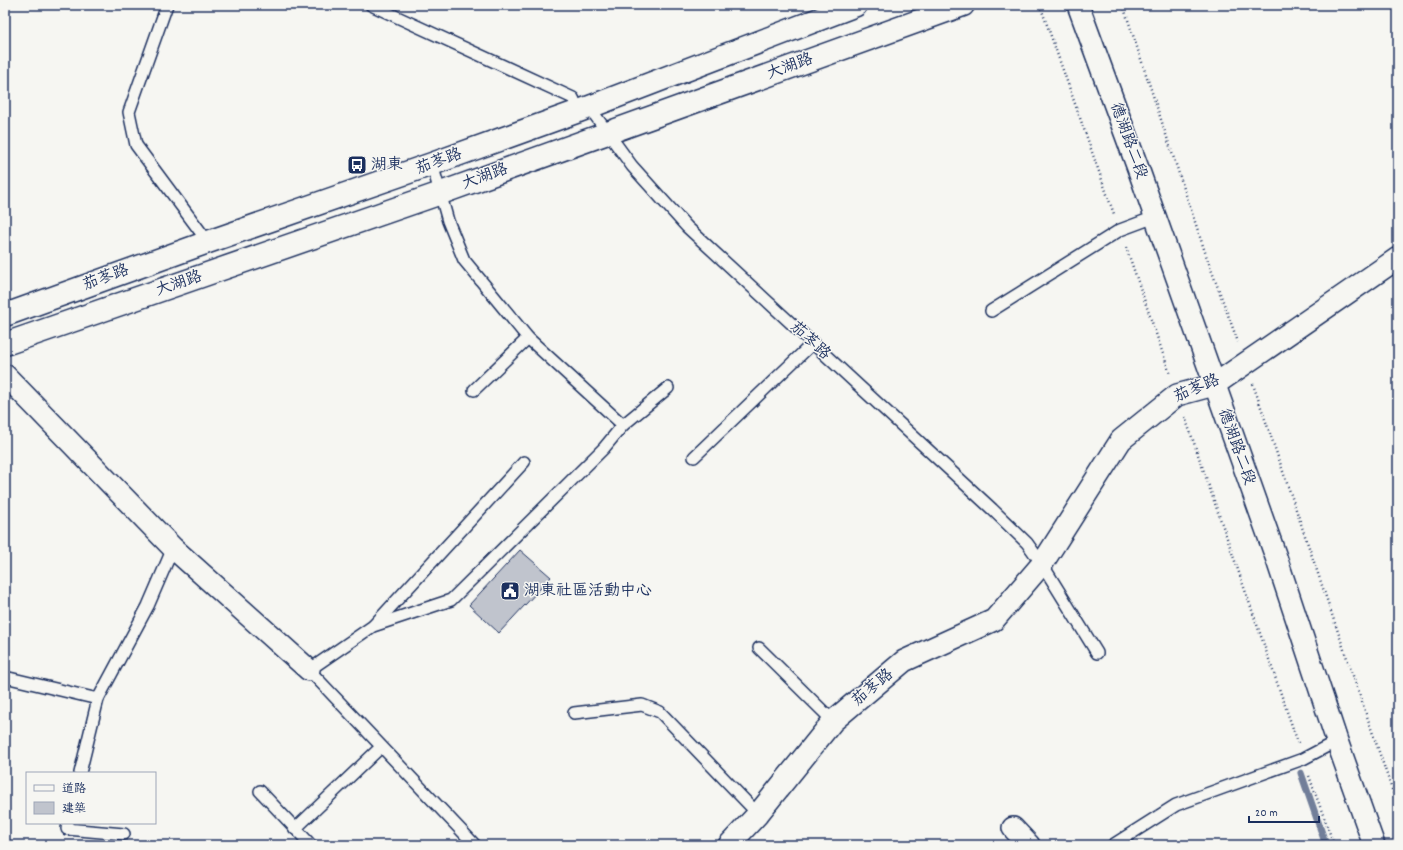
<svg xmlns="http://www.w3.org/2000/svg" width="1403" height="850" viewBox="0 0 1403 850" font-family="Dekko,'LXGW WenKai TC',sans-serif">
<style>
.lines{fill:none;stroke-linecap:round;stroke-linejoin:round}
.stream{stroke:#717e99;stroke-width:7}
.building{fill:#c0c4cd;stroke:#1b2f5e}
.lane-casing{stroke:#1b2f5e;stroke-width:14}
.street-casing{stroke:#1b2f5e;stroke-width:24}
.primary-casing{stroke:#1b2f5e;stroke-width:25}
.path{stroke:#1b2f5e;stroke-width:2.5;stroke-dasharray:1 3;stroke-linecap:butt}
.lane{stroke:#f6f6f2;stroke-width:11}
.street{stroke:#f6f6f2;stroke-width:21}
.primary{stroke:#f6f6f2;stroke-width:22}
.labels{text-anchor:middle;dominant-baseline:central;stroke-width:3;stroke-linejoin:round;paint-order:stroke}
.street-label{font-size:16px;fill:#1b2f5e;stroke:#f6f6f2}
.poi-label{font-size:16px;fill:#1b2f5e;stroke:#f6f6f2;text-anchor:start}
</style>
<rect width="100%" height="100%" fill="#f6f6f2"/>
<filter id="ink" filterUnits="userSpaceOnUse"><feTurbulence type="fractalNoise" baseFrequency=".025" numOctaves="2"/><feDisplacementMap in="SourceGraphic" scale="8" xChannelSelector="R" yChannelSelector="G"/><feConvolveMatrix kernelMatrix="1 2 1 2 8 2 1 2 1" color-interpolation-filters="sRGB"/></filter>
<g filter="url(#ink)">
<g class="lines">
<path class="stream" d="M1301,773L1326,845"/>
</g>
<path class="building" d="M520,550L551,577L499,633L469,605Z"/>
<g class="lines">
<g class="lane-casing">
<g id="lane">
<path d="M167,5L129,112L136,145L208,242"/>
<path d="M371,5L573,98L579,111"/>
<path d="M589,107L632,166L687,227L992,509L1027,543L1042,564L1097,653"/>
<path d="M432,164L448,221L464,260L528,338L623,425L604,448L451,600L373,626L309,670L475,845"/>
<path d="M991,311L1120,230L1155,217"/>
<path d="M474,390L528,338"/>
<path d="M623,425L668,388"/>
<path d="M694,457L813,343"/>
<path d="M374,625L524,462"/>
<path d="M759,648L833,721"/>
<path d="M5,677L98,699L148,606L173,548"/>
<path d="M574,713L642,705L660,712L758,814"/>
<path d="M80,773L98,699"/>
<path d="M260,791L311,845"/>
<path d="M68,823L67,829L124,834"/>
<path d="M295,829L381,747"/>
<path d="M1113,845L1176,805L1303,759L1337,741"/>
</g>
</g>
<g class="street-casing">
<g id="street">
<path d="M1078,5L1139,171L1276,557L1337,741L1374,845"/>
<path d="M5,375L173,548L309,670"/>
<path d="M1013,828L1029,845"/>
<path d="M729,845L758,814L833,721L904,661L994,620L1042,564L1121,440L1177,395L1214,385L1398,258"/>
</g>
</g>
<g class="primary-casing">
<g id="primary">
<path d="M5,315L208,242L432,164L579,111L856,5"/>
<path d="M5,344L441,193L963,5"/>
</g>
</g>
<g class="path">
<path d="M1040,5L1114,214"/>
<path d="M1123,5L1207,258L1238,342"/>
<path d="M1126,247L1170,374"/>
<path d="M1253,384L1398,807"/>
<path d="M1185,417L1298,743"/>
<path d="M1309,776L1334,845"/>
</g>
<use href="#lane" class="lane"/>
<use href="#street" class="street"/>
<use href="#primary" class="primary"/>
</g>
</g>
<defs>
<g id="bus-square" transform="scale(1)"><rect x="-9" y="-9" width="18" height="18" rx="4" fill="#1b2f5e" stroke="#f6f6f2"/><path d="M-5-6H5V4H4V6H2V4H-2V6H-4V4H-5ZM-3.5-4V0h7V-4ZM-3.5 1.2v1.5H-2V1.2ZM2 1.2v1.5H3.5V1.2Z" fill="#fff"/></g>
<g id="civic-square" transform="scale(1)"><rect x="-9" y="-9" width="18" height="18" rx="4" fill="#1b2f5e" stroke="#f6f6f2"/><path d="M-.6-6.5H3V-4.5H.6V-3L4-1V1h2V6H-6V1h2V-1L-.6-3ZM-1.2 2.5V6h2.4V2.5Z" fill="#fff"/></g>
</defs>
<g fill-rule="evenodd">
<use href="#bus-square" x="357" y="165"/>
<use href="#civic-square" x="510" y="591"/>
</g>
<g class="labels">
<g class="street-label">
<text transform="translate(790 67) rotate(-20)">大湖路</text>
<text transform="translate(1128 141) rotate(70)">德湖路二段</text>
<text transform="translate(439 162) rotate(-20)">茄苳路</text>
<text transform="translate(485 177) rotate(-20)">大湖路</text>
<text transform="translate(106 278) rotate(-20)">茄苳路</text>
<text transform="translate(179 284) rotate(-19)">大湖路</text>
<text transform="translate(810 341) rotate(43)">茄苳路</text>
<text transform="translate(1197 389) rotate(-23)">茄苳路</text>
<text transform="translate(1236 447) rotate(70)">德湖路二段</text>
<text transform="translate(873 688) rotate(-40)">茄苳路</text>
</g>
<g class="poi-label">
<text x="371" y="165">湖東</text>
<text x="524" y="591">湖東社區活動中心</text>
</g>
</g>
<rect width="1403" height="850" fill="none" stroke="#f6f6f2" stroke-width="20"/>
<rect x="10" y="10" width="1383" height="830" fill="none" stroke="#1b2f5e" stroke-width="1.5" filter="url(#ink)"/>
<rect x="26" y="772" width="130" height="52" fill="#f6f6f2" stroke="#9ea6b7"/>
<rect x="34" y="785" width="20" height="6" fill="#f6f6f2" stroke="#9ea6b7"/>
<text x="62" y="792" font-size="12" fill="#1b2f5e">道路</text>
<rect x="34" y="802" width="20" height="12" fill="#c0c4cd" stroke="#9ea6b7"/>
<text x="62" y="812" font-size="12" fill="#1b2f5e">建築</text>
<path d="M1249 816v6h70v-6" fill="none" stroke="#1b2f5e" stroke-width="2"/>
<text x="1255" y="816" font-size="12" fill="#1b2f5e" stroke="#f6f6f2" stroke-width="3" paint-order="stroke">20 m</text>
</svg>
